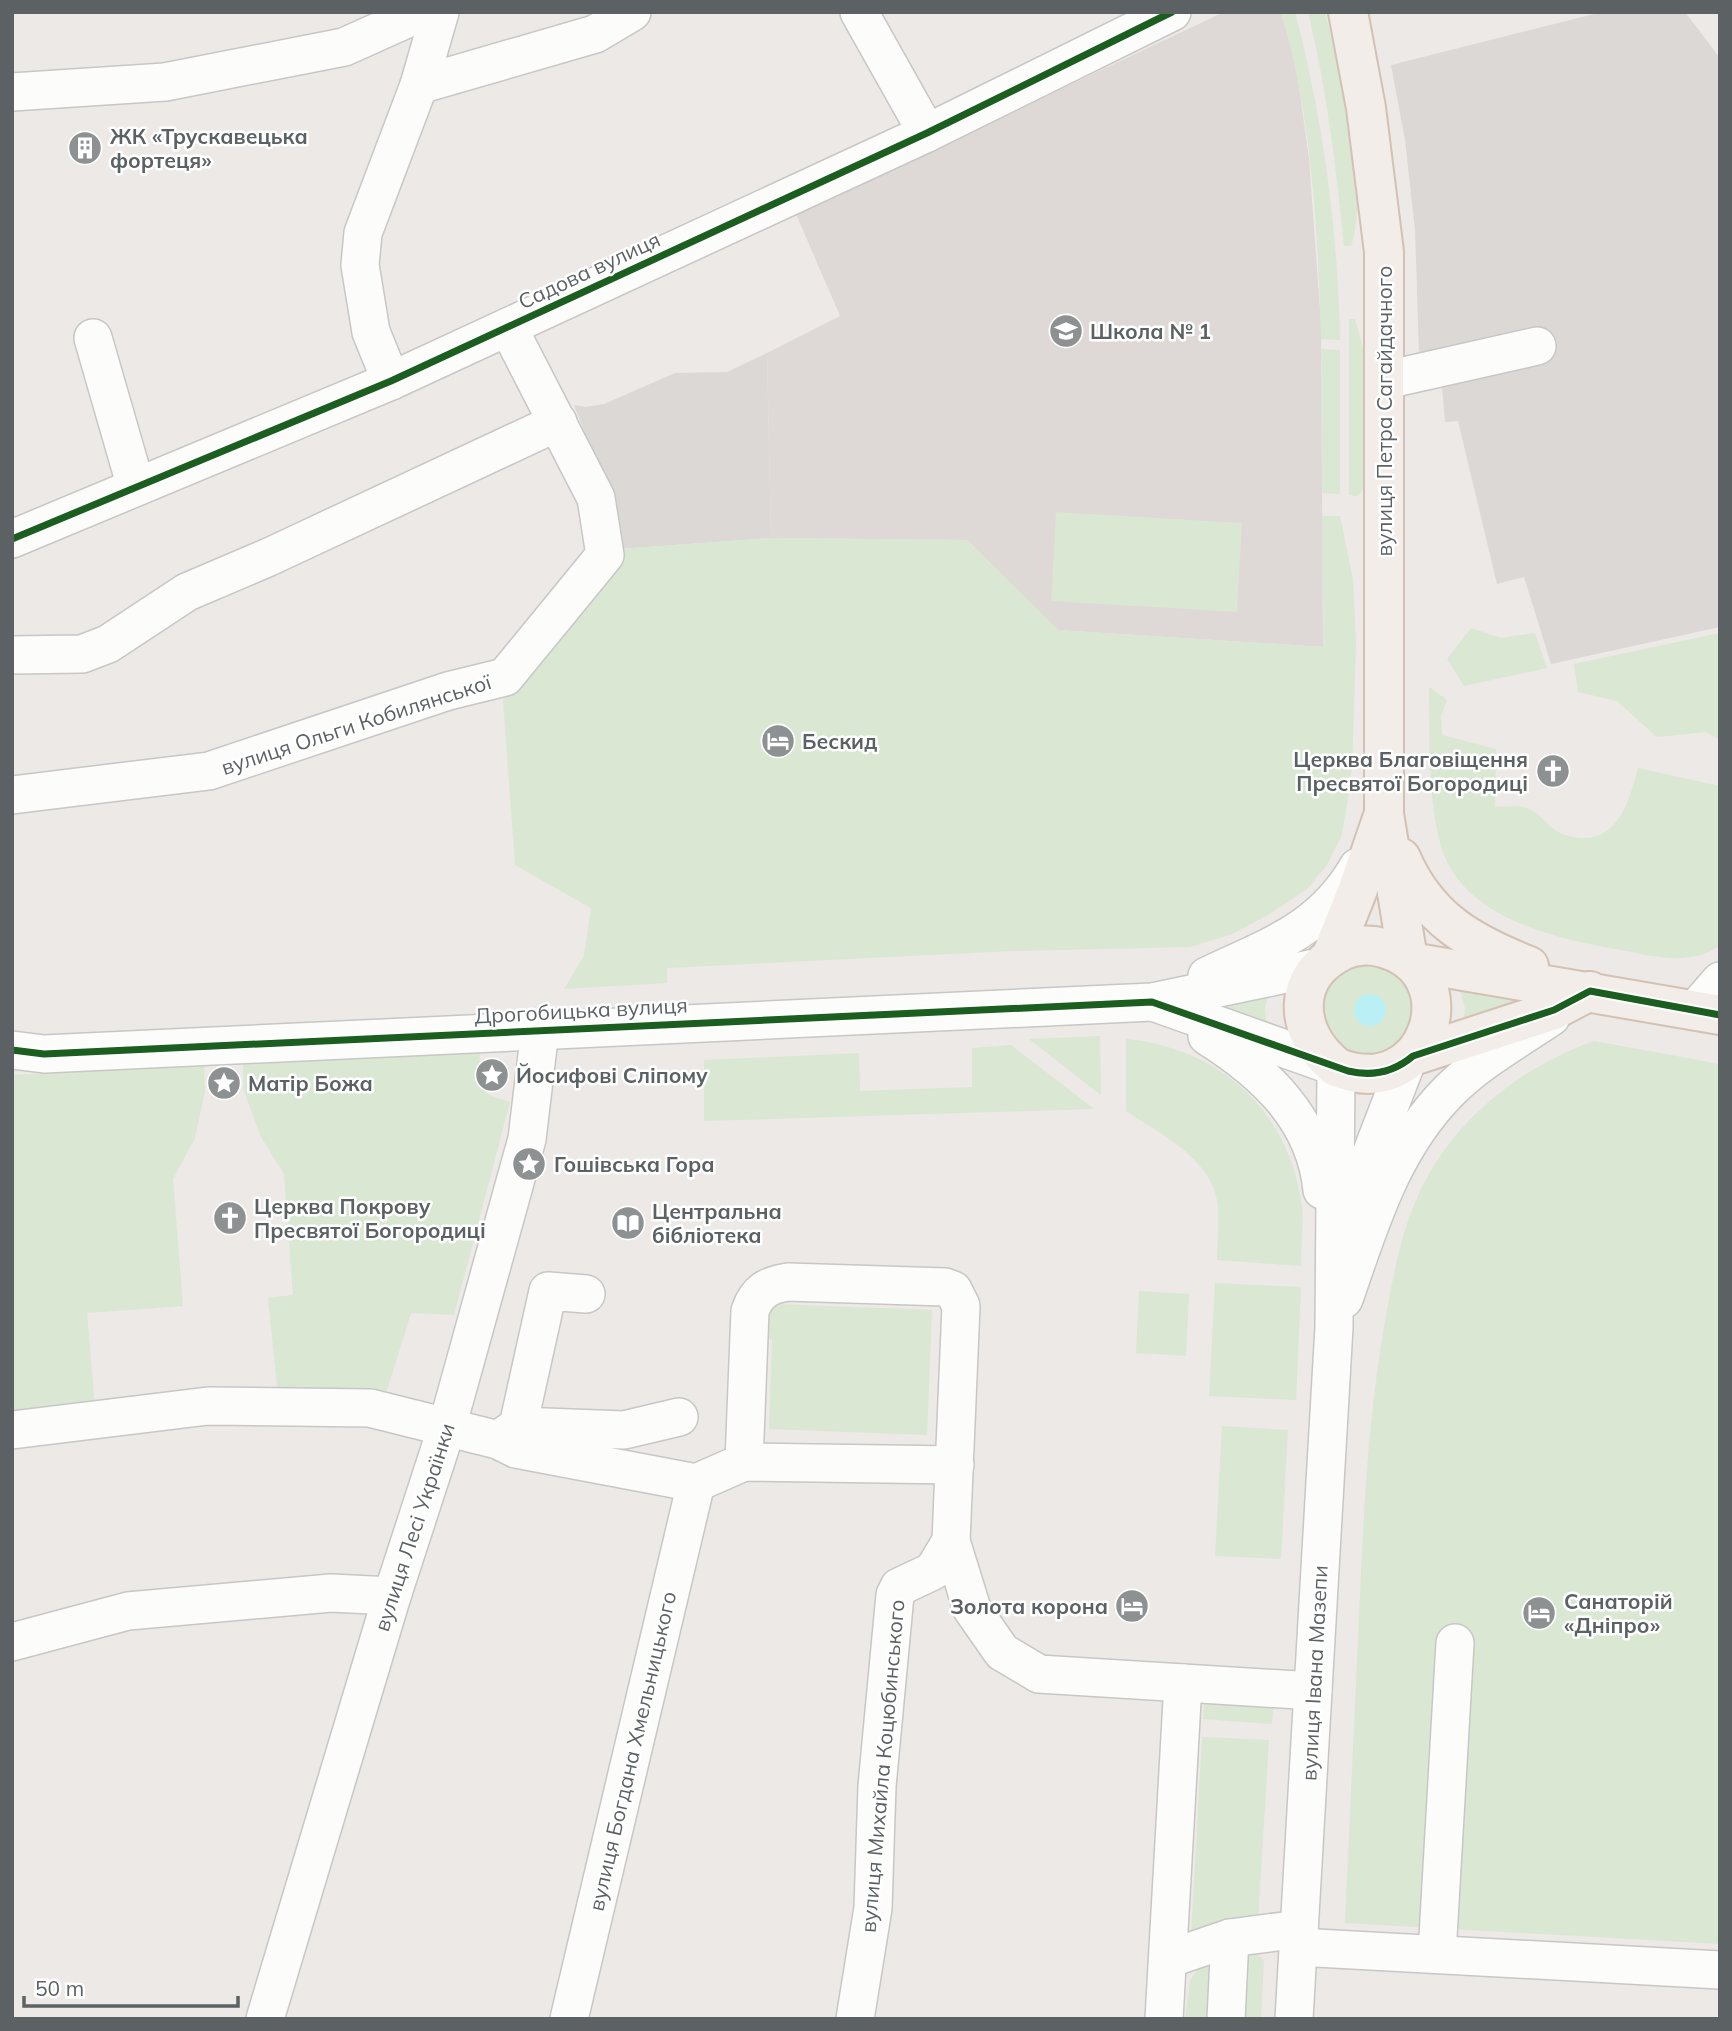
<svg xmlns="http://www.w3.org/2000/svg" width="1732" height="2031" viewBox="0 0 1732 2031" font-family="Mulish,sans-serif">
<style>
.industrial{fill:#dcd8d6}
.education{fill:#ded9d6}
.green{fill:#dae7d2}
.water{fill:#baeff6}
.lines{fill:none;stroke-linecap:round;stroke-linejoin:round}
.minor-casing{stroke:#c8c7c6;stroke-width:40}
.major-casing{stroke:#d3c1b4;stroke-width:42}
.minor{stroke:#fcfcfb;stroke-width:37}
.major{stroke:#f2ede8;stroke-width:38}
.cycleway-casing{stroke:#fff;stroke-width:11}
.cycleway{stroke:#1b5e20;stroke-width:7}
.labels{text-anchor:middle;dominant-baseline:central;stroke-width:5;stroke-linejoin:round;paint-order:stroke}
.poi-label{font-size:21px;font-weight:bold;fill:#5c6264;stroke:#fff;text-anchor:start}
.street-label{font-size:21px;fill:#5c6264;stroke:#fff}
</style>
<rect width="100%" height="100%" fill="#ece9e6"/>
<g class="industrial">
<path d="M1602,12H1685L1720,58V627L1551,664L1524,577L1497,584L1458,421L1445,422L1439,351L1419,352L1415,230L1405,140L1391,65Z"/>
<path d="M767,353L771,538L620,549L613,508L574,405L585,407L604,404L675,373L727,372Z"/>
</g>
<path class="education" d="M1224,12H1281L1296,65L1309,159L1321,323L1323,647L1058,630L967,540L771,538L767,353L840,316L796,214Z"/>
<g class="green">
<path d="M1281,12H1295C1323,118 1338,231 1340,340L1321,339C1318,230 1312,116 1281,12Z"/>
<path d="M1308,12H1325C1341,72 1371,188 1351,246H1344C1336,167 1327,90 1308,12Z"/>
<path d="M1349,319H1355L1364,352V489L1357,496L1349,495Z"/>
<path d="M1321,349L1340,350V494L1322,493Z"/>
<path d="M1056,512L1242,523L1237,612L1051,601Z"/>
<path d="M1322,516H1340L1353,579L1356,645L1352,767L1346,811L1341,837L1327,865L1307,889L1268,915L1232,934L1190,947L1012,951L667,968V983L564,989L584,956L591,908L515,865L503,700L620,549L771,538L967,540L1058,630L1323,647Z"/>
<path d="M1471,628L1501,638L1535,633L1547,668L1464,686L1447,659Z"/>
<path d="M1720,633V740L1706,732L1657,737L1617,701L1578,692L1574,664Z"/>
<path d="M1429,687L1447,700L1441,715L1442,735L1496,749L1495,807C1505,807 1518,805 1527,808C1540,812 1549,829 1562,834C1614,852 1628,807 1638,768L1720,786L1718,947C1683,968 1648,954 1610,948C1548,937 1461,915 1441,846C1427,796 1430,738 1429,687Z"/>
<circle cx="1368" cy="1010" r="46"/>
<path d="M1458,984L1543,1004L1462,1032L1465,1008Z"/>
<path d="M1270,986L1265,1009L1267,1031L1203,1004Z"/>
<path d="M1100,1036L1101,1095L1029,1039Z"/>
<path d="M1126,1039C1220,1048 1290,1111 1302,1207C1304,1226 1301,1247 1301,1266L1217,1260C1217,1241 1220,1219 1217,1200C1209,1157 1159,1133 1126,1111Z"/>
<path d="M1594,1041L1720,1064V1944L1345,1923C1350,1813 1355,1704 1360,1595C1364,1502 1369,1412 1385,1321C1395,1268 1402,1222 1429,1174C1465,1111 1527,1065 1594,1041Z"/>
<path d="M1011,1045L1094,1109L704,1121V1060L859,1053L860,1091L972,1087V1048Z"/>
<path d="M480,1049L479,1084L489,1095L510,1102L454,1315L411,1313L384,1400L278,1396L268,1298L293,1295L284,1174L261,1137L244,1091L243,1062Z"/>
<path d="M204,1064L205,1091L195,1138L173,1179L183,1306L87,1313L95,1408L12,1417V1075Z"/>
<path d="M1215,1283L1301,1287L1296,1400L1209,1396Z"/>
<path d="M1139,1291L1189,1294L1186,1356L1136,1353Z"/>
<path d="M774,1304L932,1310L927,1435L769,1429L772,1340L767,1338L757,1319Z"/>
<path d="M1222,1426L1288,1430L1281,1559L1215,1556Z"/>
<path d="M1205,1692L1274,1697L1272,1724L1203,1719Z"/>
<path d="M1202,1737L1269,1740L1258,1921L1191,1934Z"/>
<path d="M1255,1952L1264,1961L1261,2019H1238L1241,1956Z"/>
<path d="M1213,1958L1218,2019H1185L1190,1981L1202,1961Z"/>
</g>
<circle class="water" cx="1370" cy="1010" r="16"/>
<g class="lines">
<g class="minor-casing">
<g id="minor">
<path d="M859,12L927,133"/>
<path d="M419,85L595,34L632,12"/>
<path d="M12,92L165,82L344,47L422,12"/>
<path d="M93,338L136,487"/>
<path d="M1386,380L1537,346"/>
<path d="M391,381L371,332L360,265L363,233L419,85L440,12"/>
<path d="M12,539L391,381L927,133L1172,12"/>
<path d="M12,655L82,654L108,644L187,592L269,557L558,422"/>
<path d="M12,795L209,771L448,691L505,677L605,555L596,498L508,327"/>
<path d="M1207,976C1270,946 1322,930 1358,867"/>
<path d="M1153,1002L1336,1067L1334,1327L1294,2019"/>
<path d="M1695,1010L1720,981"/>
<path d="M1207,1036C1264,1072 1315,1118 1322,1190"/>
<path d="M12,1050L44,1054L1152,1002L1319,967"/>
<path d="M1357,1205L1363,1175L1407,1061"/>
<path d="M1344,1299C1370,1224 1392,1148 1450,1090C1479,1061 1517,1040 1551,1017"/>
<path d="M518,1426L624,1430L679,1417"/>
<path d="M12,1430L208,1406L370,1408L498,1440L516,1449L696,1483L744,1462L955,1465"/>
<path d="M498,1440L518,1426L548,1291L586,1294"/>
<path d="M744,1462L750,1311C757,1291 768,1285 788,1282L945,1287L953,1290L961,1306L951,1541L972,1609L1002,1652L1039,1674L1313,1691"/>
<path d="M12,1642L128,1611L331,1593L392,1596"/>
<path d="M1298,1947L1720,1970"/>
<path d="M1437,1954L1455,1643"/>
<path d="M1168,1959L1230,1938L1299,1929"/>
<path d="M265,2019L392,1596L447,1427L527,1139L540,1030"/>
<path d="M569,2019L696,1483"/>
<path d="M855,2019L873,1908L877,1786L895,1595L899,1587L933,1571L951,1541"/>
<path d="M1164,2019L1183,1683"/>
<path d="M1226,2019L1230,1938"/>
</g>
</g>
<g class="major-casing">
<g id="major">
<path d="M1348,12L1366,108L1384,252V814L1408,959"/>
<path d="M1401,858C1427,919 1471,943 1529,966"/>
<path d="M1331,957L1357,892L1382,819"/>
<path d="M1411,962L1720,1015"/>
<path d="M1413,1056L1554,1010L1590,991"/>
<path d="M1333,1064C1294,1031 1291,976 1342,951C1354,945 1370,944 1383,948C1471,972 1429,1105 1336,1067"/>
</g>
</g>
<use href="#minor" class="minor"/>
<use href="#major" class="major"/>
<g class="cycleway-casing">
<g id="cycleway">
<path d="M12,539L391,381L927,133L1172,12"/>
<path d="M12,1050L44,1054L1152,1002L1348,1071C1373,1077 1394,1072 1413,1056L1554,1010L1590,991L1720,1015"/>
</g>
</g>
<use href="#cycleway" class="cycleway"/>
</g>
<defs>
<g id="building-disc" transform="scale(1.75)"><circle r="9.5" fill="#8e9192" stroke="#fff"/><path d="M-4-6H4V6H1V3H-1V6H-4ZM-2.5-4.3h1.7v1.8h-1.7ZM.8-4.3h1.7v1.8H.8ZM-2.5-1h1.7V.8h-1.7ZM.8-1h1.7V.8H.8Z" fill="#fff"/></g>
<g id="school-disc" transform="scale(1.75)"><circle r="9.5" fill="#8e9192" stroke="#fff"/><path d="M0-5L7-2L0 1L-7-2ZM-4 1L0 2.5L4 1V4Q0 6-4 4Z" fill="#fff"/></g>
<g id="hotel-disc" transform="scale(1.75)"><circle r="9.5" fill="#8e9192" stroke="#fff"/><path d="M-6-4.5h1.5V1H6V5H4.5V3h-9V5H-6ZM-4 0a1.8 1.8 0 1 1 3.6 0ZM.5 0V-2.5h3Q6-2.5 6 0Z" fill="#fff"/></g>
<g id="church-disc" transform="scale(1.75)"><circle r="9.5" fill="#8e9192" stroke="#fff"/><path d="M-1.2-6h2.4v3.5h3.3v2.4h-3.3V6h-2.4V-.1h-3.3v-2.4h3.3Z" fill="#fff"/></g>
<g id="sight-disc" transform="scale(1.75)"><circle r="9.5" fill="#8e9192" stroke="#fff"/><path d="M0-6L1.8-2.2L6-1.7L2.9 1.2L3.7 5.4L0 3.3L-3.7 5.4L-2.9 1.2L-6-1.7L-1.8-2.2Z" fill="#fff"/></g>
<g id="library-disc" transform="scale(1.75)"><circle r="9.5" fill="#8e9192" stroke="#fff"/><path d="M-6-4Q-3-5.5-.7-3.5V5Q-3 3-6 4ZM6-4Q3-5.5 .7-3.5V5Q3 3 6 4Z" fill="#fff"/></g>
</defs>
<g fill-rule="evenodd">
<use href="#building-disc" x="85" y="148"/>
<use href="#school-disc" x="1066" y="331"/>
<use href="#hotel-disc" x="778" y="741"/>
<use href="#church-disc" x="1553" y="771"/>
<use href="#sight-disc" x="492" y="1075"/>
<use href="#sight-disc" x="224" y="1083"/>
<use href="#sight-disc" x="529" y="1164"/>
<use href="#church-disc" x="230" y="1218"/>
<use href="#library-disc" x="628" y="1223"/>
<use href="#hotel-disc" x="1132" y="1606"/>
<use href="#hotel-disc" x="1539" y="1613"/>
</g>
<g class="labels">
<g class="poi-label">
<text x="110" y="136">ЖК «Трускавецька<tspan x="110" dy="24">фортеця»</tspan></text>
<text x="1090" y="331">Школа № 1</text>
<text x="802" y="741">Бескид</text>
<text x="1528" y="759" text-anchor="end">Церква Благовіщення<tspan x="1528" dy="24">Пресвятої Богородиці</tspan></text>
<text x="516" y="1075">Йосифові Сліпому</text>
<text x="248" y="1083">Матір Божа</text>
<text x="554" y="1164">Гошівська Гора</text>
<text x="254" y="1206">Церква Покрову<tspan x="254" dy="24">Пресвятої Богородиці</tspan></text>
<text x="652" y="1211">Центральна<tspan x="652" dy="24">бібліотека</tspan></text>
<text x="1564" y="1601">Санаторій<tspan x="1564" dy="24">«Дніпро»</tspan></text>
<text x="1108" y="1606" text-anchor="end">Золота корона</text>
</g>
<g class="street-label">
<text transform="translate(589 270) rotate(-25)">Садова вулиця</text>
<text transform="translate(1384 411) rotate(-90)">вулиця Петра Сагайдачного</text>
<text transform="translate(356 724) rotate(-18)">вулиця Ольги Кобилянської</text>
<text transform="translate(581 1010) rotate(-3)">Дрогобицька вулиця</text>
<text transform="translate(414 1527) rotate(-72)">вулиця Лесі Українки</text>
<text transform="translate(1314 1673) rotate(-87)">вулиця Івана Мазепи</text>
<text transform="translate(632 1751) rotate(-77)">вулиця Богдана Хмельницького</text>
<text transform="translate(882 1766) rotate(-85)">вулиця Михайла Коцюбинського</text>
</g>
</g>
<rect width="1732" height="2031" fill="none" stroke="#5c6264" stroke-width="28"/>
<path d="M24 1996v10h214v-10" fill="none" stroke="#5c6264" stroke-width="3.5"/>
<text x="35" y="1996" font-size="21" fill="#5c6264" stroke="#ffffff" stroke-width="5" paint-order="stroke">50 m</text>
</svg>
